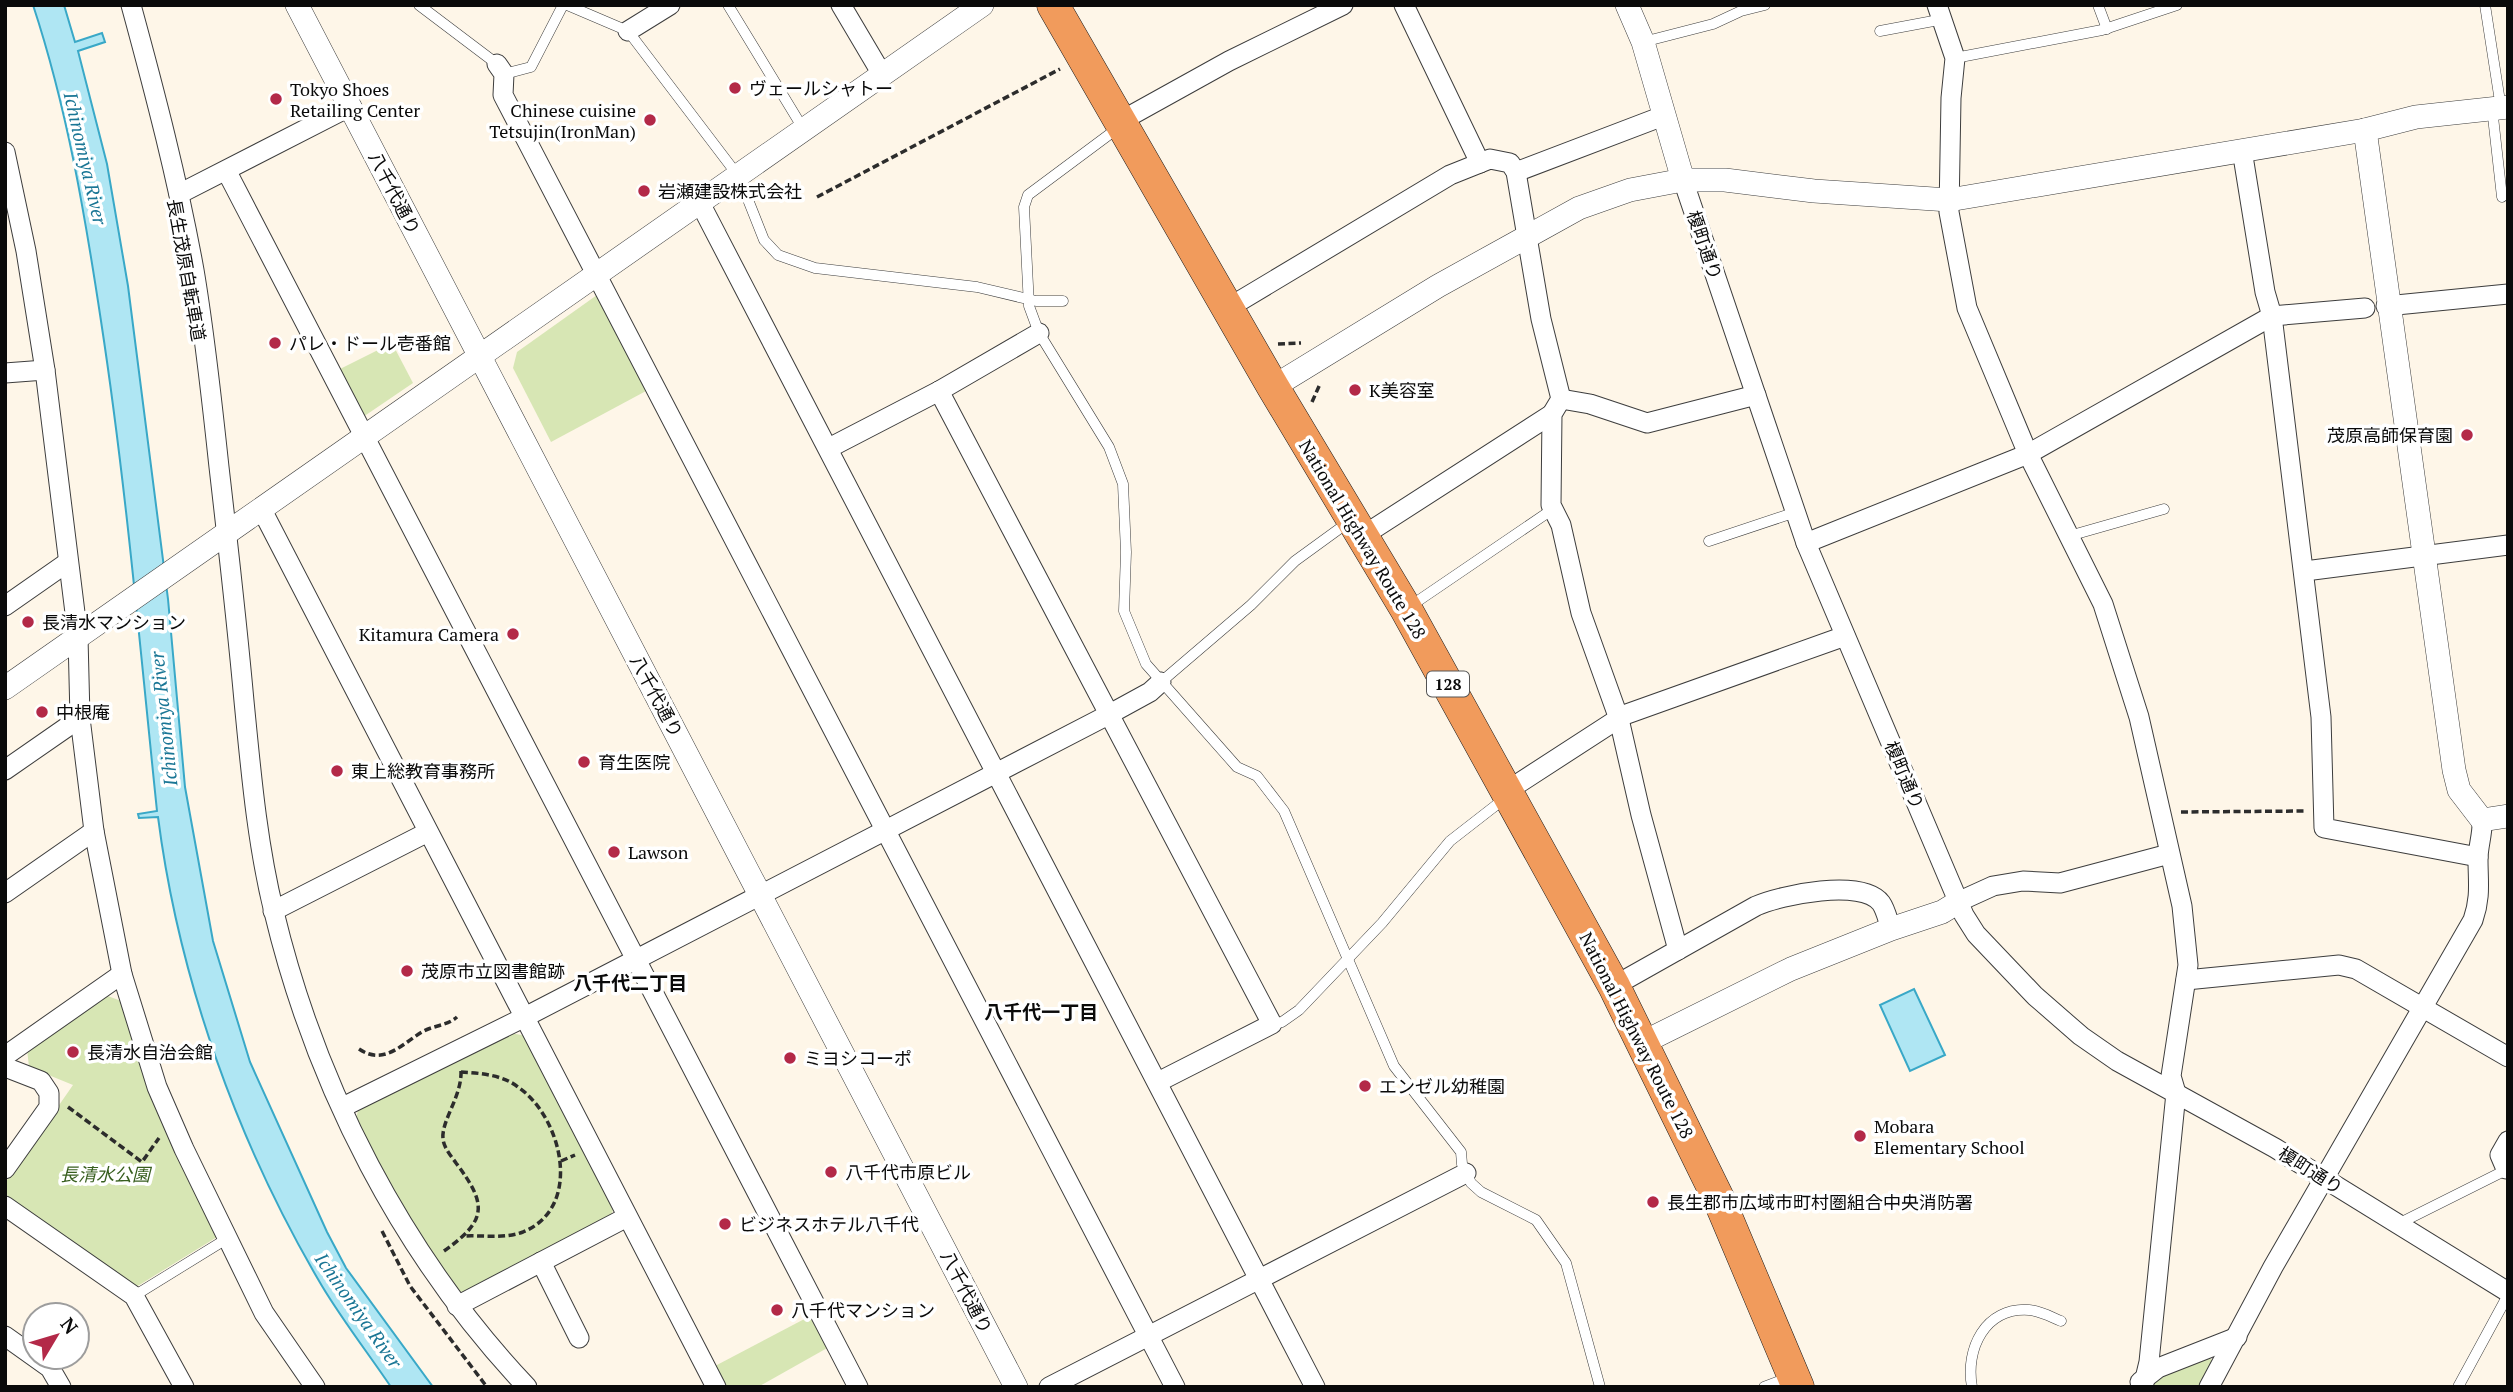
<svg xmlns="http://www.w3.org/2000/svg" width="2513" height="1392" viewBox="0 0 2513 1392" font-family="'PT Serif','Noto Sans JP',serif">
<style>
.green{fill:#d7e6b4}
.water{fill:#afe6f3;stroke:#39a8c7;stroke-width:2}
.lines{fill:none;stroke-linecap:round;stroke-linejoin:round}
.service-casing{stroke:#3d3d3d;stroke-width:11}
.minor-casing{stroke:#3d3d3d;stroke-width:21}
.tertiary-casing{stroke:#3d3d3d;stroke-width:24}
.trunk-casing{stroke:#1b1b1b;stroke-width:33}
.path{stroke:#2c2c2c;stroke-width:3.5;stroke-dasharray:7 3.5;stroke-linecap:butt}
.service{stroke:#fff;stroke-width:10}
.minor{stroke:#fff;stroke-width:19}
.tertiary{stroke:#fff;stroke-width:23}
.trunk{stroke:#f19b5c;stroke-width:32}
.poi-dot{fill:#b32948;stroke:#fff;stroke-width:2.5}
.labels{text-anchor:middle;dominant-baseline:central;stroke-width:7;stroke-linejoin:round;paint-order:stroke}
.shield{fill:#fff;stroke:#545454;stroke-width:2}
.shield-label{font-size:16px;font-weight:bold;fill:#0a0a0a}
.poi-label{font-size:18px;fill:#0a0a0a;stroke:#fff;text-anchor:start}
.street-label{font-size:18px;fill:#0a0a0a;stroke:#fff}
.park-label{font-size:18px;font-style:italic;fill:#375e1e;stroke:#fff}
.water-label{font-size:19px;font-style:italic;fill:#1a7695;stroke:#fff}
.neighbourhood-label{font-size:19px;font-weight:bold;fill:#0a0a0a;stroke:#fff}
</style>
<rect width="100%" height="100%" fill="#fef6e8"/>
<g class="green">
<path d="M597,295L646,391L551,442L513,368L517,352Z"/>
<path d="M392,343L413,383L363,417L338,370Z"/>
<path d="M105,995L124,1002L217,1237L136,1287L8,1199L5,1183L73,1085L29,1067L27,1049Z"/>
<path d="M510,1033L527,1036L615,1205L609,1220L469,1293L451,1290L355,1123L359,1106Z"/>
<path d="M812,1315L829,1347L758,1387H726L715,1366Z"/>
<path d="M2208,1355L2213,1362L2201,1387H2151L2159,1375Z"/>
</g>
<g class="water">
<path d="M33,5H64L75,42L102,33L105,42L78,51L107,164L128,286L168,599L185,787L213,941L250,1062L327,1232L346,1268L433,1387H391C368,1353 343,1321 322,1286C238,1144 179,980 158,817L139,818L138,814L157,811C140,648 126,484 101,321C85,215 67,108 33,5Z"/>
<path d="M1914,989L1945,1055L1910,1071L1880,1005Z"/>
</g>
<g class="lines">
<g class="service-casing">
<g id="service">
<path d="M419,5L497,64"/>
<path d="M567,5L628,31L739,177L764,240L778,255L815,268L977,287L1036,301H1063"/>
<path d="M728,5L804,130"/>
<path d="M2098,5L2107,29"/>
<path d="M2485,5L2501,108"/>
<path d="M1880,31L1944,19"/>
<path d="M1643,42L1713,24L1741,11L1765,5"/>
<path d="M1955,58L2102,30L2177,5"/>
<path d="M504,74L531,67L563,5"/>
<path d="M2492,108L2502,197"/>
<path d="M1118,128L1028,195L1024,207L1029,306L1039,333L1109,447L1123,484L1126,552L1124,611L1146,664L1237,767L1257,776L1284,811L1394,1066L1461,1152L1462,1164L1471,1183L1481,1192L1536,1220L1566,1263L1600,1387"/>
<path d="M2069,536L2164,509"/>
<path d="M1709,541L1796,512"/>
<path d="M1409,607L1553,509"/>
<path d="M1161,682L1251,605L1295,561L1350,521"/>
<path d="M1272,1024L1282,1022L1299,1010L1382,923L1450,841L1504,799"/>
<path d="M2400,1223L2508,1169"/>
<path d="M134,1296L228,1238"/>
<path d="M1764,1387L1790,1377"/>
<path d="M1972,1387C1965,1349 1985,1307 2029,1310C2041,1311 2051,1317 2061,1321"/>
<path d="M2458,1387L2508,1295"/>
</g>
</g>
<g class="minor-casing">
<g id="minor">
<path d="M131,5C155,93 178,181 194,270C205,335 212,402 219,467C228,545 237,623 244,701C251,772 257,843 274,912C316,1087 403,1256 527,1387"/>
<path d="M841,5L883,76"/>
<path d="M1404,5L1480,163"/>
<path d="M1937,5L1955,58L1951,98L1949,212L1967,308L2028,454L2103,604L2139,717L2182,906L2188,965L2171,1076L2176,1093L2149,1362L2143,1387"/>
<path d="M628,31L670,5"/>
<path d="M497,64L504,74L503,95L1175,1387"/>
<path d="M1121,125L1128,117L1229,61L1343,5"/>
<path d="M2242,150L2265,292L2272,316L2321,717L2324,828L2478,857"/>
<path d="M5,152L26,251L45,370L78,637L80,718L94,831L122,974L157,1087L184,1149L264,1313L315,1387"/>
<path d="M227,172L858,1387"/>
<path d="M1516,172L1663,116"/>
<path d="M1683,180L1806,543L1964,915L1976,934L2035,996L2081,1036L2117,1061L2275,1148L2508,1292"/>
<path d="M179,194L351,106"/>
<path d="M700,203L1315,1387"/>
<path d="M2386,306L2508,294"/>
<path d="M1228,308L1450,175L1490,159L1510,163L1516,172L1541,319L1561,399L1552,414L1551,505L1561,525L1581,613L1619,719L1641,815L1678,950"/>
<path d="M5,373L45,370"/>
<path d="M939,391L1272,1024L1158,1082"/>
<path d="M1561,399L1590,404L1647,423L1756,395"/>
<path d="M829,448L939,391L1039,333"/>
<path d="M262,510L716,1387"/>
<path d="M1361,537L1552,414"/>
<path d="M1806,543L2028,454L2272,316L2365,308"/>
<path d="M2305,571L2508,545"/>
<path d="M5,606L68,562"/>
<path d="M5,770L80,718"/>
<path d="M1509,793L1516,785L1624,715L1845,636"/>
<path d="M5,893L94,831"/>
<path d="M1960,901L1993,886L2023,881L2060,883L2169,854"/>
<path d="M273,911L428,832"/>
<path d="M2186,980L2339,965L2356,969L2508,1057"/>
<path d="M1614,986L1756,906C1781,895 1862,878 1881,903C1886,910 1888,921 1891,929"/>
<path d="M5,1056L122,974"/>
<path d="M5,1067L41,1081L49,1093V1107L5,1169"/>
<path d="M343,1107L525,1017L1108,715L1150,692L1161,682"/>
<path d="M2506,1169L2500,1155L2508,1141"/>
<path d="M5,1206L134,1296L184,1387"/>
<path d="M541,1262L579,1338"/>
<path d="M457,1306L627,1217"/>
<path d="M5,1336L50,1368L61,1387"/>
<path d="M2140,1382L2158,1368L2237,1337"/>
<path d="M1049,1387L1466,1173"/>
<path d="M2209,1387L2273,1267L2473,920C2481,897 2478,882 2478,859C2478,846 2483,833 2482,820"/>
</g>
</g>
<g class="tertiary-casing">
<g id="tertiary">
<path d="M297,5L1016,1387"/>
<path d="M1627,5L1643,42L1683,180"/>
<path d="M2365,130L2454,770L2459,790L2482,820L2508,816"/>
<path d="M1273,387L1438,286L1579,208L1630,190L1683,180H1725L1814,191L1949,200L2365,130L2416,117L2508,107"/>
<path d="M5,688L982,5"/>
<path d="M1644,1042L1791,969L1891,929L1942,912L1960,901"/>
</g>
</g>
<g class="trunk-casing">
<path id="trunk" d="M1053,5L1273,387L1406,609L1614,986L1720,1202L1798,1387"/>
</g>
<g class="path">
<path d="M817,197L1060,69"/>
<path d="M1278,344L1301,343"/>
<path d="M1312,402L1320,384"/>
<path d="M2181,812L2306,811"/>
<path d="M359,1049C384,1066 402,1044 422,1032C434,1025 447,1026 457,1017"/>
<path d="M461,1072C480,1073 503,1075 518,1087C562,1117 584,1207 523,1232C504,1239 483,1235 464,1236"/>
<path d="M68,1107L142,1162L159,1138"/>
<path d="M561,1161L575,1155"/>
<path d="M382,1231L410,1286L487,1387"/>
<path d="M444,1251C488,1220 487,1204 456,1163C451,1156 444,1148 443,1139C441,1121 462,1096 461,1071"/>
</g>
<use href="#service" class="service"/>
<use href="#minor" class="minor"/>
<use href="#tertiary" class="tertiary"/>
<use href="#trunk" class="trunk"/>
</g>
<g class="poi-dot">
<circle cx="735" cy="88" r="7"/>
<circle cx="276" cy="99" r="7"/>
<circle cx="650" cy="120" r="7"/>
<circle cx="644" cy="191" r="7"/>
<circle cx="275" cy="343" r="7"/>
<circle cx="1355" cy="390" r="7"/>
<circle cx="2467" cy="435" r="7"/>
<circle cx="28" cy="622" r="7"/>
<circle cx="513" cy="634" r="7"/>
<circle cx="42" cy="712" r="7"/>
<circle cx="584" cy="762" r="7"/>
<circle cx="337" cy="771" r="7"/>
<circle cx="614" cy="852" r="7"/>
<circle cx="407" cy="971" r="7"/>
<circle cx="73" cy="1052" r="7"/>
<circle cx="790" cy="1058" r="7"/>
<circle cx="1365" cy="1086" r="7"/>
<circle cx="1860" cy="1136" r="7"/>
<circle cx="831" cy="1172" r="7"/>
<circle cx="1653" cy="1202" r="7"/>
<circle cx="725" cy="1224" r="7"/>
<circle cx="777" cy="1310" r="7"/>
</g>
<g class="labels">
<rect class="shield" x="1427" y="671.5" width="42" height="25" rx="5"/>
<g class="shield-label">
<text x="1448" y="684">128</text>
</g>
<g class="poi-label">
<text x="749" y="88">ヴェールシャトー</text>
<text x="290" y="89">Tokyo Shoes<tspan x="290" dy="21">Retailing Center</tspan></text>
<text x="636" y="110" text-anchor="end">Chinese cuisine<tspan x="636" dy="21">Tetsujin(IronMan)</tspan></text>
<text x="658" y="191">岩瀬建設株式会社</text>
<text x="289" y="343">パレ・ドール壱番館</text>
<text x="1369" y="390">K美容室</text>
<text x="2453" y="435" text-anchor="end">茂原高師保育園</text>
<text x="42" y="622">長清水マンション</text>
<text x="499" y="634" text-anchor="end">Kitamura Camera</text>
<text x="56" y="712">中根庵</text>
<text x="598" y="762">育生医院</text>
<text x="351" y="771">東上総教育事務所</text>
<text x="628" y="852">Lawson</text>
<text x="421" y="971">茂原市立図書館跡</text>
<text x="87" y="1052">長清水自治会館</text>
<text x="804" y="1058">ミヨシコーポ</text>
<text x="1379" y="1086">エンゼル幼稚園</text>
<text x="1874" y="1126">Mobara<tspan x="1874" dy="21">Elementary School</tspan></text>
<text x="845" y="1172">八千代市原ビル</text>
<text x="1667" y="1202">長生郡市広域市町村圏組合中央消防署</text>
<text x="739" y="1224">ビジネスホテル八千代</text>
<text x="791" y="1310">八千代マンション</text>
</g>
<g class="street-label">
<text transform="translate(395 193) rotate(63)">八千代通り</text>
<text transform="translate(1705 245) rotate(71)">榎町通り</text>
<text transform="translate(187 270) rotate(80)">長生茂原自転車道</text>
<text transform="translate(1363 539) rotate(59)">National Highway Route 128</text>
<text transform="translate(657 696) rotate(62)">八千代通り</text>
<text transform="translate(1905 775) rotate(67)">榎町通り</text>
<text transform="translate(1637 1035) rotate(63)">National Highway Route 128</text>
<text transform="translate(2311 1170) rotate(32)">榎町通り</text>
<text transform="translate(967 1292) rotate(63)">八千代通り</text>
</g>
<g class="park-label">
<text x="105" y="1174">長清水公園</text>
</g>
<g class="water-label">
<text transform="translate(86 158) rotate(77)">Ichinomiya River</text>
<text transform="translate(163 719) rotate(-96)">Ichinomiya River</text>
<text transform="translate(359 1310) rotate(55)">Ichinomiya River</text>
</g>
<g class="neighbourhood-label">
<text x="630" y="982">八千代二丁目</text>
<text x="1041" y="1011">八千代一丁目</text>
</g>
</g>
<rect width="2513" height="1392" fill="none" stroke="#0a0a0a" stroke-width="14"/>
<g transform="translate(56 1336) rotate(52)"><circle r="33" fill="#ffffff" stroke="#9d9d9d" stroke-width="2"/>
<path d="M0-5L12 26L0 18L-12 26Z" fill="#b32948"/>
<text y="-10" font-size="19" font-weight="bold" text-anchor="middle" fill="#0a0a0a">N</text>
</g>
</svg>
